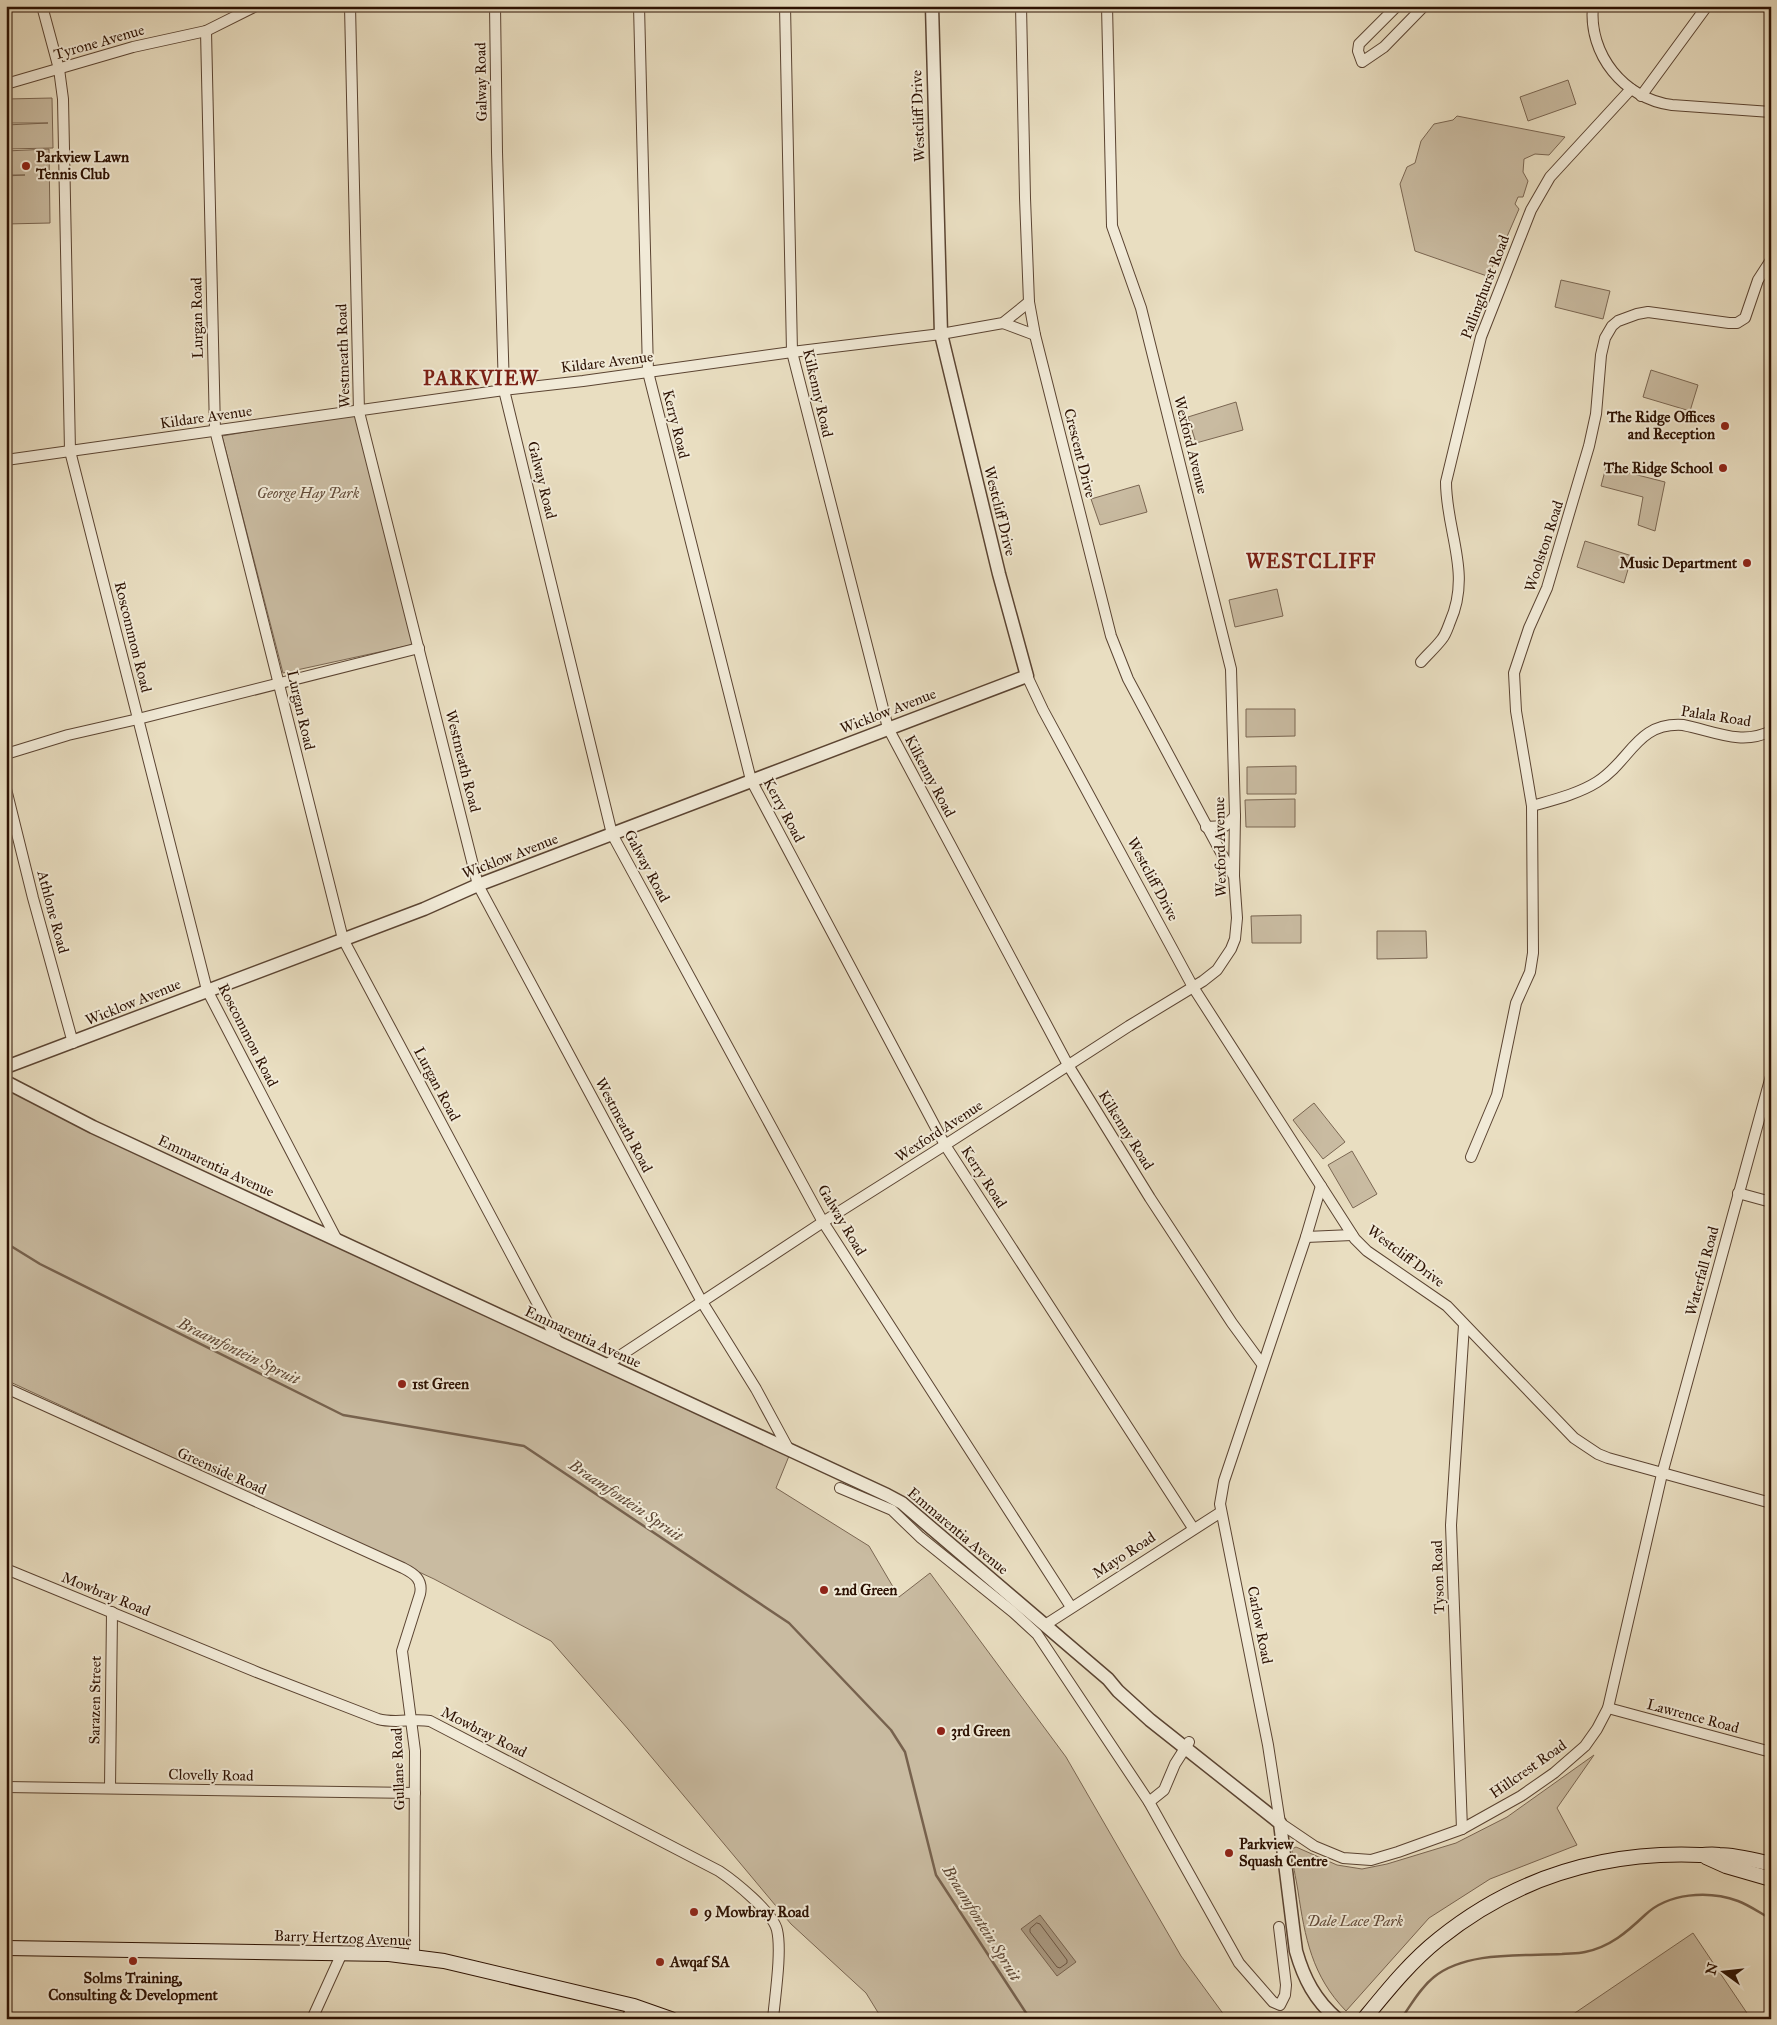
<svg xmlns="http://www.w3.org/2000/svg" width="1777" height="2025" viewBox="0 0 1777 2025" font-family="'IM FELL Great Primer',serif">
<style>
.green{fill:#c9bba1;stroke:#7a6652}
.water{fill:#a99880;stroke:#77624e}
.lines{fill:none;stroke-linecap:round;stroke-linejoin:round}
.shore{stroke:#6a5441;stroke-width:1}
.stream{stroke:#77624e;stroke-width:2.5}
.minor-casing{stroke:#5b4432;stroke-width:12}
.tertiary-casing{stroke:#5b4432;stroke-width:15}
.secondary-casing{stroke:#2c1102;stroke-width:16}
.minor{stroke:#f1ead7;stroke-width:10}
.tertiary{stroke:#f1ead7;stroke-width:12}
.secondary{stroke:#f1ead7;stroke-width:14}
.poi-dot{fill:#8f2418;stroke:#f1ead7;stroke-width:2}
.labels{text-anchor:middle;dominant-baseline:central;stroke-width:4;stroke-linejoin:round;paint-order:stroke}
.street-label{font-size:15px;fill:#2c1102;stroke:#f1ead7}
.poi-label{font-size:15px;font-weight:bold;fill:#2c1102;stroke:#f1ead7;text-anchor:start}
.park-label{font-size:15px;font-style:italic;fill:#634c3a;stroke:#f1ead7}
.water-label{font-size:16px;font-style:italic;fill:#5e4734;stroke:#f1ead7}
.district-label{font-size:20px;font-weight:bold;letter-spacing:1px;fill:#7a1f14;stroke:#f1ead7}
</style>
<rect width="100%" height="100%" fill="#e9dec1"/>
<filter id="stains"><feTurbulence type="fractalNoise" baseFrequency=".004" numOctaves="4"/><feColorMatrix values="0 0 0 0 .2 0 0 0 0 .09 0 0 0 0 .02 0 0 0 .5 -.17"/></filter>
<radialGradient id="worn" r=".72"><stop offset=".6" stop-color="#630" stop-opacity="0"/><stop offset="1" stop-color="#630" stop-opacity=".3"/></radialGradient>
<g class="green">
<path d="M1568,80L1576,104L1528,121L1520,97Z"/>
<path d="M52,98L53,148L6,149V125L48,123H6V99Z"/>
<path d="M1457,116L1565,137L1549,155L1535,154L1524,159L1523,172L1528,181L1523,197H1518L1515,204L1519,209L1499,255L1487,276L1415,251L1400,184L1407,167L1415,163L1421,141L1434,124L1453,120Z"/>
<path d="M49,149L50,223L6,224V176L25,175H6V151Z"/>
<path d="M1561,280L1610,291L1603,319L1555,307Z"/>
<path d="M1651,370L1698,385L1690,411L1643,397Z"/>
<path d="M1236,402L1243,430L1196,443L1188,417Z"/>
<path d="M358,413L416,644L283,673L222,436Z"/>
<path d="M1606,467L1665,482L1655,531L1638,525L1643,497L1601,486Z"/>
<path d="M1139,485L1147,512L1100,525L1091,499Z"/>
<path d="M1585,541L1632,556L1624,583L1577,567Z"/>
<path d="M1277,589L1283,616L1235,627L1229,600Z"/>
<path d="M1246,709H1295V736L1246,737Z"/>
<path d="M1296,766V794H1247V767Z"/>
<path d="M1295,799V827H1246L1245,800Z"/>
<path d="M1301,915V943H1252L1251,916Z"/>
<path d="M1377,931H1426L1427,958L1377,959Z"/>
<path d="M6,1081L789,1456L776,1488L869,1546L899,1597L930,1573L1066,1757L1181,1956L1227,2019H882L866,1993L791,1924L628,1729L551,1641L434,1579L6,1380Z"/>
<path d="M1314,1103L1345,1142L1323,1159L1293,1120Z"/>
<path d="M1352,1151L1377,1194L1353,1208L1328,1165Z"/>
<path d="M1594,1755L1557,1808L1577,1845L1490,1879L1429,1918L1346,2011C1312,1976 1305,1938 1298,1891C1296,1878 1292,1863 1292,1849L1296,1847L1337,1865L1362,1869L1387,1864L1456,1843L1507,1817Z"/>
<path d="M1693,1933L1751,2019H1566Z"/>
</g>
<path class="water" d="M1040,1915L1076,1962L1057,1976L1021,1929Z"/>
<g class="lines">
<path class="shore" d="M1037,1923L1040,1924L1067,1960V1963L1060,1968L1057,1967L1030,1932V1929Z"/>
<g class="stream">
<path d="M6,1243L40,1264L343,1415L524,1446L789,1623L891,1730L905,1752L936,1875L1030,2019"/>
<path d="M1401,2019C1411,2005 1420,1988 1434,1977C1466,1951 1522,1956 1562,1954C1569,1953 1577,1954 1585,1952C1610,1947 1627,1932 1645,1915C1668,1893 1708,1890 1738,1901C1749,1905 1760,1913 1771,1919"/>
</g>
<g class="minor-casing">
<g id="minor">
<path d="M42,6L59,69L63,99L70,451L207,990L337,1240"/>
<path d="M350,6L359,412L478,885L702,1302L756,1389L789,1450"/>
<path d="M495,6L497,152L504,390L612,834L823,1222L1071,1607"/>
<path d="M639,6L648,372L751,780L945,1145L1193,1528"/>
<path d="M785,6L792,352L888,728L1068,1065L1150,1198L1232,1323L1262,1364"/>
<path d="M1021,6L1025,198L1029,302L1035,335L1111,636L1128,679L1233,875"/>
<path d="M1397,6L1359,44L1358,51L1362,62L1384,47L1424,6"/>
<path d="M1593,6C1588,54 1624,99 1672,105L1771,112"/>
<path d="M206,31L215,430L343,939L559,1344"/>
<path d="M6,84L133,47L206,31L256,6"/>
<path d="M1641,96L1707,6"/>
<path d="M1003,323L1035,335"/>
<path d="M6,460L504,390L583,381L792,352L941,334L1003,323L1029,302"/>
<path d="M1421,662C1428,654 1436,647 1442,639C1446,634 1448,627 1450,622C1472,573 1446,531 1446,482L1481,337L1531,210L1550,177L1631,89"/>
<path d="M1027,676L1043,710L1193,987L1355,1239L1367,1251L1447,1306L1574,1438L1598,1454L1608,1458L1771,1503"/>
<path d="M6,754L68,735L138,719L419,648"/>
<path d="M6,789L33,898L73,1043"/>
<path d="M1532,806C1553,800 1578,794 1597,782C1631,761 1636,722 1683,725C1714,731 1741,746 1771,731"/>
<path d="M1206,827L1225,826L1235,816"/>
<path d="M1471,1157L1497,1095L1516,1003L1530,972L1533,953L1532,806L1516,711L1514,673L1529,628L1547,588L1589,446L1596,414L1601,355L1605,338L1612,326L1618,321L1637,314L1648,312L1729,323H1737L1745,318L1758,280L1771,260"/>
<path d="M1321,1186L1306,1237L1224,1481L1220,1504L1268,1745L1280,1823L1314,1846L1343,1858L1371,1860L1398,1852L1462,1829L1521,1796L1554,1773L1585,1746L1597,1729L1608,1708L1662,1474L1771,1076"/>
<path d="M1738,1193L1771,1202"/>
<path d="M1306,1237L1352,1235"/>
<path d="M606,1365L823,1222L945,1145L1129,1026L1203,981L1217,970L1231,949L1235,939L1237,918L1234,876L1235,816L1231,669L1141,308L1112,226L1107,6"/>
<path d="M6,1388L403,1568C415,1574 423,1580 420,1594L402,1651L415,1751L414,1956"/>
<path d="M840,1488L892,1510L920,1537L1013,1612L1037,1634L1149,1802L1239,1963L1273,2002L1280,2005L1285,1995L1286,1985L1279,1927"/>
<path d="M6,1569L259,1673L378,1719C395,1724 412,1718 430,1721L719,1871C734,1881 773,1912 777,1930C782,1951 775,1996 773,2019"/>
<path d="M1045,1625L1221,1512"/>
<path d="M1608,1708L1771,1752"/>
<path d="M6,1787L415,1793"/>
<path d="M110,1788L112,1612"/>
<path d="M1149,1802L1164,1790L1175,1764L1189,1742"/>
<path d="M1462,1829L1451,1525L1464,1325"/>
<path d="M312,2019L342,1953"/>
</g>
</g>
<g class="tertiary-casing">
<g id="tertiary">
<path d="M6,1067L424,909L478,885L1027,676L999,574L941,334L932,6"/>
<path d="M6,1082L93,1127L887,1495L902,1503L1108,1679L1118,1691L1150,1720L1280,1823L1296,1951C1304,1979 1315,2000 1337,2019"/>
<path d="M628,2019L634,2006"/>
</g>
</g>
<g class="secondary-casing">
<g id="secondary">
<path d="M1706,1857L1726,1866L1771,1879"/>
<path d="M6,1948L389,1954L444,1961L634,2006L671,2019"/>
<path d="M1364,2019C1387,1991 1410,1962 1439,1939C1515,1878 1603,1851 1700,1855C1706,1855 1712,1854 1719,1855C1736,1855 1754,1860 1771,1864"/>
</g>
</g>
<use href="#minor" class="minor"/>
<use href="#tertiary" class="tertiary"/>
<use href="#secondary" class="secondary"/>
</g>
<g class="poi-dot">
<circle cx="26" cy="166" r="5"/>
<circle cx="1725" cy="426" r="5"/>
<circle cx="1723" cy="468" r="5"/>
<circle cx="1747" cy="563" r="5"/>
<circle cx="402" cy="1384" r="5"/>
<circle cx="824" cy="1590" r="5"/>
<circle cx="941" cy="1731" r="5"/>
<circle cx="1229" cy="1853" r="5"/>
<circle cx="694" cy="1912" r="5"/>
<circle cx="133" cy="1961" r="5"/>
<circle cx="660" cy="1962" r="5"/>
</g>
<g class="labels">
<g class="street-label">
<text transform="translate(99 42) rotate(-16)">Tyrone Avenue</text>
<text transform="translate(481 82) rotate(-91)">Galway Road</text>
<text transform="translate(918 116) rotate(-92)">Westcliff Drive</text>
<text transform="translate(1485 287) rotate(-69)">Pallinghurst Road</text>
<text transform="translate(197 318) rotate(-91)">Lurgan Road</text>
<text transform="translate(343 356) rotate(-92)">Westmeath Road</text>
<text transform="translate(607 362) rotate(-7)">Kildare Avenue</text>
<text transform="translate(818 393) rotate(77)">Kilkenny Road</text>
<text transform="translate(206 417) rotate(-8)">Kildare Avenue</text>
<text transform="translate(676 424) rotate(76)">Kerry Road</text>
<text transform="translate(1191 445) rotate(76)">Wexford Avenue</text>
<text transform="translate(1080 453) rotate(76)">Crescent Drive</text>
<text transform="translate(542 480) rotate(76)">Galway Road</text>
<text transform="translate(1000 511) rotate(76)">Westcliff Drive</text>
<text transform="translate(1544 546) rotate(-72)">Woolston Road</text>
<text transform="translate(133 637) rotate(76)">Roscommon Road</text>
<text transform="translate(301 710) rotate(77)">Lurgan Road</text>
<text transform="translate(888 711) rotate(-21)">Wicklow Avenue</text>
<text transform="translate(1716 716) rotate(9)">Palala Road</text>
<text transform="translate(463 761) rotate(76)">Westmeath Road</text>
<text transform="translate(930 776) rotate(62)">Kilkenny Road</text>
<text transform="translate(784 810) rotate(62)">Kerry Road</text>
<text transform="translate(1220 847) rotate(-91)">Wexford Avenue</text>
<text transform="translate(510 856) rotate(-21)">Wicklow Avenue</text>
<text transform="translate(647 866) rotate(62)">Galway Road</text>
<text transform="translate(1153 879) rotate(62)">Westcliff Drive</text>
<text transform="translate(53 912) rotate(75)">Athlone Road</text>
<text transform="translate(133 1002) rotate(-22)">Wicklow Avenue</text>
<text transform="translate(248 1035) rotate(63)">Roscommon Road</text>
<text transform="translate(437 1084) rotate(62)">Lurgan Road</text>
<text transform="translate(624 1125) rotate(62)">Westmeath Road</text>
<text transform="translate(1126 1130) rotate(58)">Kilkenny Road</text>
<text transform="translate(939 1131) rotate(-33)">Wexford Avenue</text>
<text transform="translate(216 1166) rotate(25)">Emmarentia Avenue</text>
<text transform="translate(984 1177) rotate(57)">Kerry Road</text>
<text transform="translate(842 1220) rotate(59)">Galway Road</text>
<text transform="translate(1406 1256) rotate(37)">Westcliff Drive</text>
<text transform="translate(1702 1271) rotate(-75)">Waterfall Road</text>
<text transform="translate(583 1337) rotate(25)">Emmarentia Avenue</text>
<text transform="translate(222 1471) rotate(24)">Greenside Road</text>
<text transform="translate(958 1531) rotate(40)">Emmarentia Avenue</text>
<text transform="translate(1124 1555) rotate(-33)">Mayo Road</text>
<text transform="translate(1438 1577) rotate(-92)">Tyson Road</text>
<text transform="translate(106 1594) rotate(22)">Mowbray Road</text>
<text transform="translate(1260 1625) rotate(79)">Carlow Road</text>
<text transform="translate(95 1700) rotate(-89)">Sarazen Street</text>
<text transform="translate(1693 1716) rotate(15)">Lawrence Road</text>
<text transform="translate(484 1732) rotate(27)">Mowbray Road</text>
<text transform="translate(398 1769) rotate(-92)">Gullane Road</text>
<text transform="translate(1528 1769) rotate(-35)">Hillcrest Road</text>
<text transform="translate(211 1775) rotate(1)">Clovelly Road</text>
<text transform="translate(343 1938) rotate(2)">Barry Hertzog Avenue</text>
</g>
<g class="poi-label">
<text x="36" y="157">Parkview Lawn<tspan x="36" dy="17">Tennis Club</tspan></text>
<text x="1715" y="417" text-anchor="end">The Ridge Offices<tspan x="1715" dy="17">and Reception</tspan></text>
<text x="1713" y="468" text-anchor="end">The Ridge School</text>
<text x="1737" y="563" text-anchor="end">Music Department</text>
<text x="412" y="1384">1st Green</text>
<text x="834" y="1590">2nd Green</text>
<text x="951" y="1731">3rd Green</text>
<text x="1239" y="1844">Parkview<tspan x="1239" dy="17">Squash Centre</tspan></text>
<text x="704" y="1912">9 Mowbray Road</text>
<text x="670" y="1962">Awqaf SA</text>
<text x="133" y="1978" text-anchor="middle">Solms Training,<tspan x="133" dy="17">Consulting &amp; Development</tspan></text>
</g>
<g class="park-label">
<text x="308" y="493">George Hay Park</text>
<text x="1355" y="1921">Dale Lace Park</text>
</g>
<g class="water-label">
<text transform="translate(239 1351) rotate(26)">Braamfontein Spruit</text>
<text transform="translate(626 1500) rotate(34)">Braamfontein Spruit</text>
<text transform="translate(982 1923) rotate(58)">Braamfontein Spruit</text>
</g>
<g class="district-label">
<text x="481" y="378">PARKVIEW</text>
<text x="1311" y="561">WESTCLIFF</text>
</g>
</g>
<rect width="1777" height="2025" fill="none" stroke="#e9dec1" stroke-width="25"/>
<rect x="8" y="8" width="1762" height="2010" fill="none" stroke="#2c1102" stroke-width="2.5"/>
<rect x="12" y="12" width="1752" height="2000" fill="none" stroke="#2c1102"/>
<g transform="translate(1724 1972) rotate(285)" stroke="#f1ead7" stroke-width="4" paint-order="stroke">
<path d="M0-4L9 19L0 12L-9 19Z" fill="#2c1102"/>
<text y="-8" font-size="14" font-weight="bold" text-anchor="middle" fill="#2c1102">N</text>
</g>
<rect width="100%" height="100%" filter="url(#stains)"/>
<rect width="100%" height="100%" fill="url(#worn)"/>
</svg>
